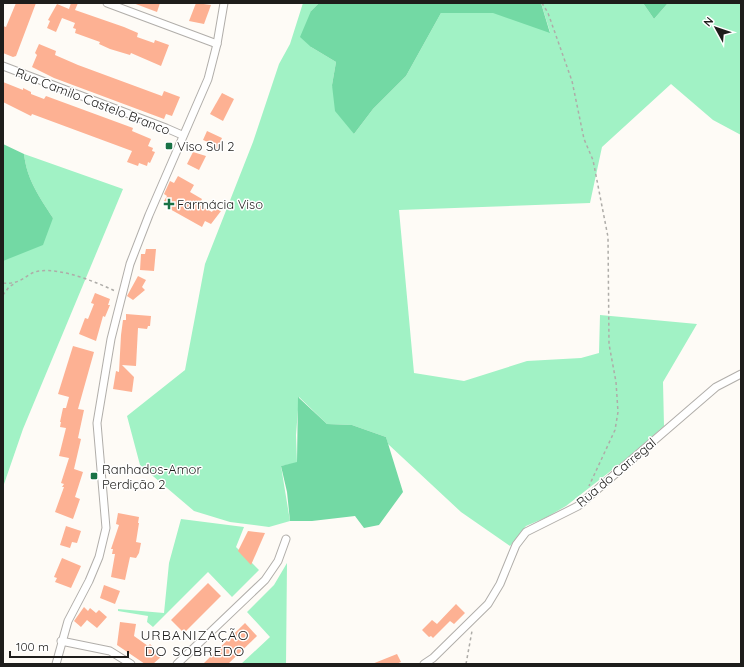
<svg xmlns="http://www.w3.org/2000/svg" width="744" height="667" viewBox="0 0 744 667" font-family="Quicksand,sans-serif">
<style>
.green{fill:#a1f2c5}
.forest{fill:#73d9a4}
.building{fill:#fdb193}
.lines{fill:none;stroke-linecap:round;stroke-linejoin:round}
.minor-casing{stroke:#b1aeaa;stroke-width:9}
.path{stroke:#aeaca8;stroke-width:1.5;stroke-dasharray:3 3;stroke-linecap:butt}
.minor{stroke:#fff;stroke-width:7}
.poi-dot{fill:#197246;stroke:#fff;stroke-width:1.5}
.labels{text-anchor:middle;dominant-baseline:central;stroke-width:3;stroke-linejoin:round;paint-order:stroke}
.street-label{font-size:13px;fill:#1e1d1b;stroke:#fff}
.poi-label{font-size:13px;fill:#1e1d1b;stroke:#fff;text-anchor:start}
.neighbourhood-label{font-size:14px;letter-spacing:1px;fill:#1e1d1b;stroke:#fff}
</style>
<rect width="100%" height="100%" fill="#fefbf6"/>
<g class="green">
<path d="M303,3H319L311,11V47L336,62L332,85L354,134L373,109L406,76L441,13L493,12L550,32L541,3H643L654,19L668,3H741V135L713,120L671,84L602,147L590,203L399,210L414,373L464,381L527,361L581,358L599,353L600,315L697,324L663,382L664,426L626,459L566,506L547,517L526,526L510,546L461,512L388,444L386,437L352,425L327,424L299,397L296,435L297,463L281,466L290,521L269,527L230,522L194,511L140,465L127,416L185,370L205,264L253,142L279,64L290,44Z"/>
<path d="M24,154L123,189L23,429L3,487V261L53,218C39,196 27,180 24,154Z"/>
<path d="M181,519L244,527L236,547L259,570L232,597L208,572L153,627L147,622L148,616L118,611V609L164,613L169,563Z"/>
<path d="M287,563L286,664H241L270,637L247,612L274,585Z"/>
</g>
<g class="forest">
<path d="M319,3H541L550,33L493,13H441L406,76L373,109L354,134L335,111L332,85L336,62L311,47L300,37L311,11Z"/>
<path d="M643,3H668L654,19Z"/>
<path d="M3,144L24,154C27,180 39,196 53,218L43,245L3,261Z"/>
<path d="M298,397L327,424L352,425L386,437L403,492L379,525L364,528L355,516L312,521H290L287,492L281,466L297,462Z"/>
</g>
<g class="building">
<path d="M16,3H36L16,56L13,57L3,53V26L6,27Z"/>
<path d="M71,3H78L75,10L124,27L138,33L137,37L154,43L155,40L169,45L161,66L131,53L130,55L110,49L99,44L100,42L75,33L76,29L73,28L75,23L62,18L56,32L47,28L50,21L48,20L57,4L69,9Z"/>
<path d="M133,3H160L157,12Z"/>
<path d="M196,3L211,5L204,24L189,21Z"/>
<path d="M39,44L56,51L55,55L78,65L162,96L164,91L180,97L172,116L166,114L164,119L54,78L32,67L37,55L35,53Z"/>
<path d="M3,82L23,90V88L31,92V94L44,99L46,96L133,128L132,131L151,139L148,146L153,148L152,151L155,152L150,163L148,162L147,166L139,163L138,166L127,162L132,151L32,114L31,116L3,102Z"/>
<path d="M222,93L234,99L223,121L210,114Z"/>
<path d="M207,131L222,138L217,150L206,145L208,142L203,140Z"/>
<path d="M193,152L206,156L199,170L187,164Z"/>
<path d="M178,176L194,185L190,192L202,199L199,205L212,212L214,208L221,211L211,224L205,221L202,227L168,208L170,205L164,201L167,196L164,194L170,181L174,183Z"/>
<path d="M146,249H156L154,271L140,270L141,254H145Z"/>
<path d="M138,276L146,280L142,287L145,290L133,300L127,296Z"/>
<path d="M95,293L110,299L108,305H110L105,317L103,316L96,341L79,334L85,318L88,319L94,304L91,303Z"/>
<path d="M126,314L151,316L150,326H148L147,329L138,328L136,366L122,365L134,377L132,392L113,389L116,371L119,372L121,335L123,320H126Z"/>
<path d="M73,346L94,352L78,409L84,410L78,438L81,439L74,469L83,472L75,497L80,499L73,519L55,512L64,487H62L64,484L61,483L69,458L59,456L66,428L60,427L61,422H60L63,408H66L69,397L58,394Z"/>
<path d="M118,513L139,517L138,523H139L136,542L141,543L139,553L136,558L130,557L125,580L111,577L115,554H112L113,549H111L119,525L116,524Z"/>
<path d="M66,526L81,531L77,543L72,542L70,548L60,545Z"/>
<path d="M248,531L265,533L251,565L238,551Z"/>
<path d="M62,558L81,566L71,588L55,582L57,578L54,577Z"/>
<path d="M208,583L221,596L184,633L171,620Z"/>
<path d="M104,585L120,591L115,604L100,598Z"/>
<path d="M456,604L465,613L454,624L450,621L433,638L431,636L429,637L422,630L432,620L437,624Z"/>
<path d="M84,607L88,611L90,608L96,613L99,610L107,617L97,628L87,620L81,627L74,621Z"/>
<path d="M120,622L136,624L134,636L148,646L150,644L162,656L153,664H145L117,645Z"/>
<path d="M245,623L257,636L228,664H203Z"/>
<path d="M397,654L401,662L396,664H372Z"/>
</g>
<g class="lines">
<g class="minor-casing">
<g id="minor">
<path d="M107,3L217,44"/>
<path d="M3,66L166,128L182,135"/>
<path d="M61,641L110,651L131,664"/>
<path d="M56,664L68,621L89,581L99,557L106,528L97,423L111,339L130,264L149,215L208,79L217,44L224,3"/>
<path d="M177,664L265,580L278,561L286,539"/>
<path d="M424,664L433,658L488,604L500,584L516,545L526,532L578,506L716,387L741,374"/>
</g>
</g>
<g class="path">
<path d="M542,3L548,13L572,81L584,139L593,160L608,237L609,344L616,382L618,412L615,430L589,486"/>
<path d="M3,283C24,285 26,272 40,271C62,268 96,282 115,291"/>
<path d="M3,295L9,287L14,284"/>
<path d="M466,664L472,631"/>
</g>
<use href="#minor" class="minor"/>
</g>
<g class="poi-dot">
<rect x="165" y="142" width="8" height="8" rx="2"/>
<path d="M167 198h4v4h4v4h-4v4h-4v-4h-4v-4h4z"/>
<rect x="90" y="472" width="8" height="8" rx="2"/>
</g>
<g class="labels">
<g class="street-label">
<text transform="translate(93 101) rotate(21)">Rua Camilo Castelo Branco</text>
<text transform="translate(616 472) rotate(-40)">Rua do Carregal</text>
</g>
<g class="poi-label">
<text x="177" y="146">Viso Sul 2</text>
<text x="177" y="204">Farmácia Viso</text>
<text x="102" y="469">Ranhados-Amor<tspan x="102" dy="15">Perdição 2</tspan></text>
</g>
<g class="neighbourhood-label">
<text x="195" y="635">URBANIZAÇÃO<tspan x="195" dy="16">DO SOBREDO</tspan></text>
</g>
</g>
<rect width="744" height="667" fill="none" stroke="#1e1d1b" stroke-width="8"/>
<g transform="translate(716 28) rotate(310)" stroke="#ffffff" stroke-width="3" paint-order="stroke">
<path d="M0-3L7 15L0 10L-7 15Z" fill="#1e1d1b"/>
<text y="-6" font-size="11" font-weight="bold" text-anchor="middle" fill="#1e1d1b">N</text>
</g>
<path d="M10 651v6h118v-6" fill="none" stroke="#1e1d1b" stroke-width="2"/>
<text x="16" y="651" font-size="12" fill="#1e1d1b" stroke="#ffffff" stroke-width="3" paint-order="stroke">100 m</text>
</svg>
